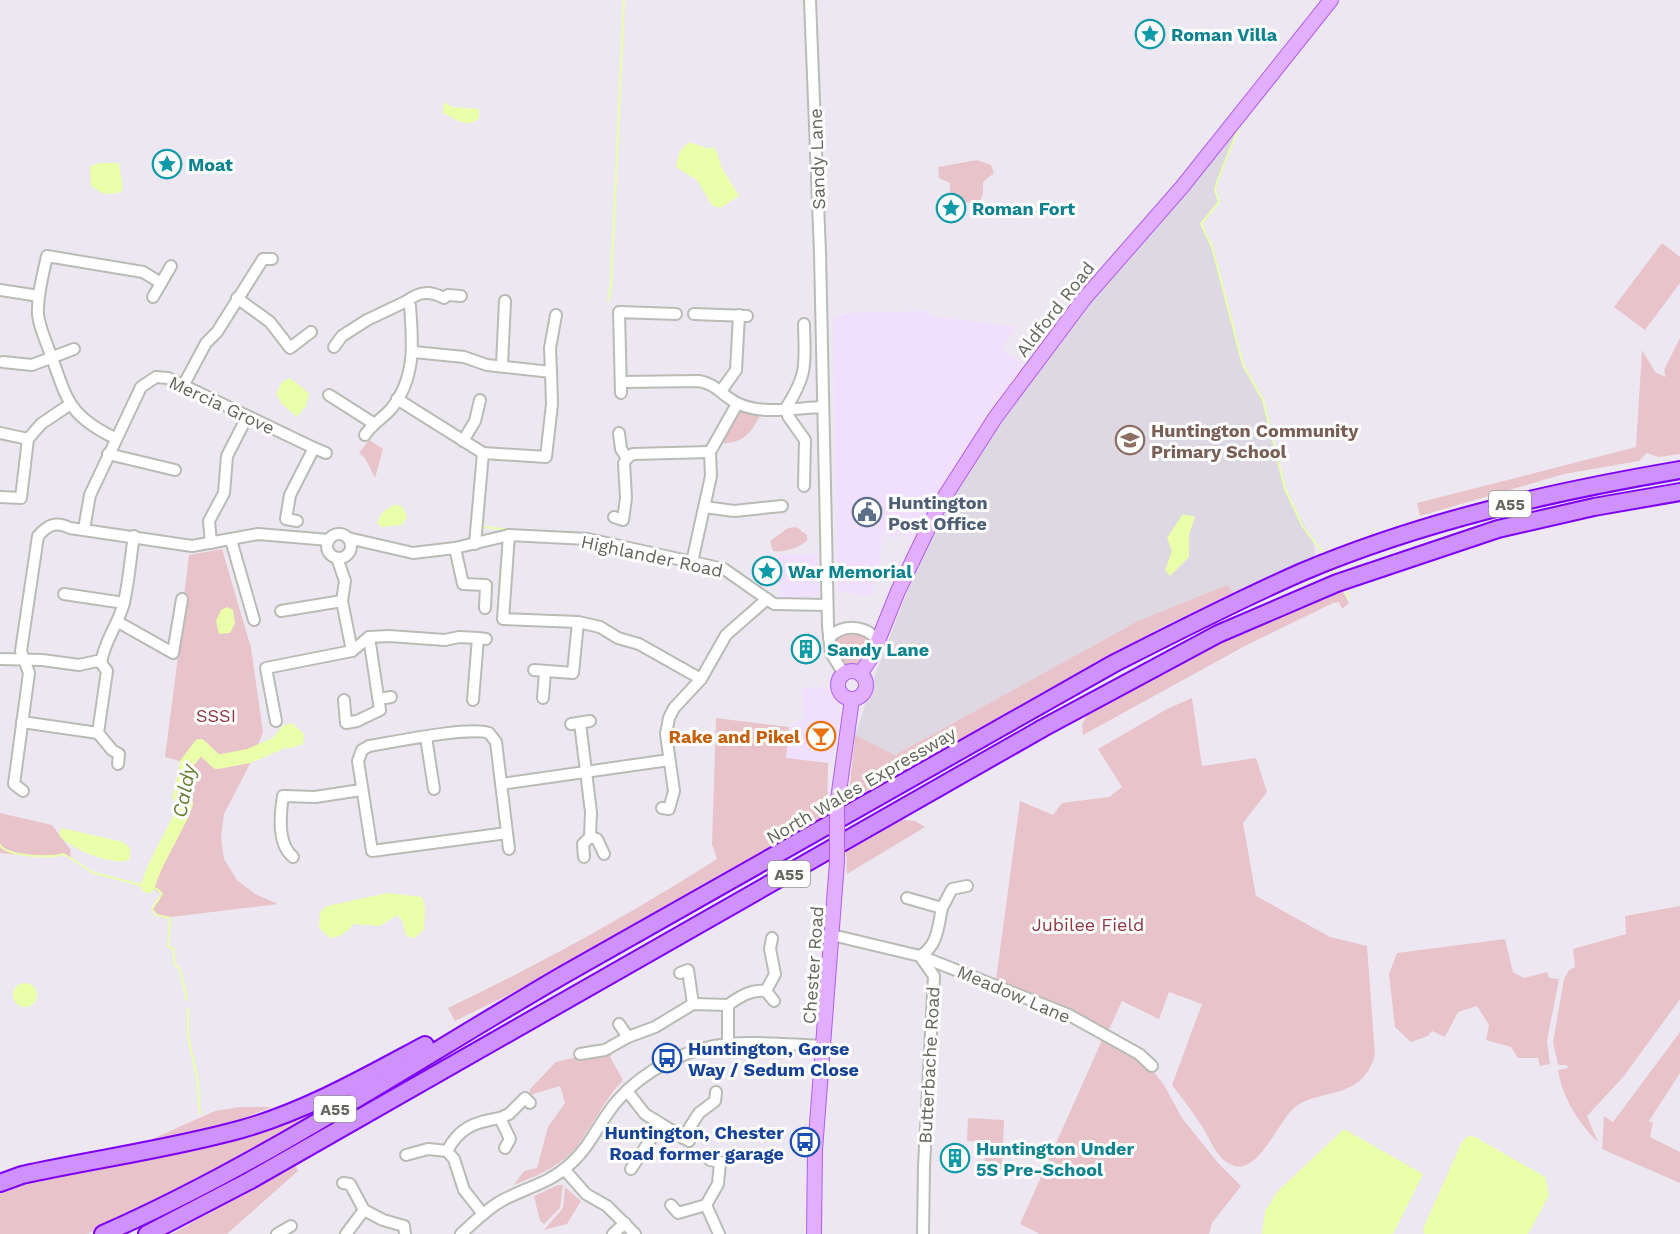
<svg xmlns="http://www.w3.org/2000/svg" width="1680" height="1234" viewBox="0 0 1680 1234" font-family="'Work Sans',sans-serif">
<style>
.commercial{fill:#f1dffe}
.education{fill:#ded8e3}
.green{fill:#e8c4ca}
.water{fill:#e9ffa9}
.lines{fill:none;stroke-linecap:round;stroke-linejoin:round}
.stream{stroke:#e9ffa9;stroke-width:2}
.river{stroke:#e9ffa9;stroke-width:14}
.minor-casing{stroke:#b8bcb4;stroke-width:14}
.major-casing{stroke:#af5ef3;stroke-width:16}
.highway-casing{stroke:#7e00f8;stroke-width:20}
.minor{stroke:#fff;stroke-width:10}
.major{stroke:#e3aeff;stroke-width:14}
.highway{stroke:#cf91fe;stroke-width:16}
.major-bridge-casing{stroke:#af5ef3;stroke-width:16;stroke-linecap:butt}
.major-bridge{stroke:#e3aeff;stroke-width:14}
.labels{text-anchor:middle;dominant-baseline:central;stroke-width:6;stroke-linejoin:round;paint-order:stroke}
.shield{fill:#fff;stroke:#92958e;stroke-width:1.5}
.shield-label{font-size:16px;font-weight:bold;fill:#64675e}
.culture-label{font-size:18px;font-weight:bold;fill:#0d838f;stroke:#fff;text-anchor:start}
.street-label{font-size:18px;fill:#64675e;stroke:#fff}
.education-label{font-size:18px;font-weight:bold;fill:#785e54;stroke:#fff;text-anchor:start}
.service-label{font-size:18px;font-weight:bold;fill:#4e5e75;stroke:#fff;text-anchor:start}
.park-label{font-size:18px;fill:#8e3742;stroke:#fff}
.food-label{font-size:18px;font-weight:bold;fill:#c56008;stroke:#fff;text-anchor:end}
.transit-label{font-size:18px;font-weight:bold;fill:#164399;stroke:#fff;text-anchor:start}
.water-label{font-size:20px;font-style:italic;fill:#647e32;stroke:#fff}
</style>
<rect width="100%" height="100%" fill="#ede7f1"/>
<g class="commercial">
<path d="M929,311L930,316L1016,327L1001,349L1027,367L963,454L934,498L914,541L899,533L892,538L882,533L879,568L870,597L837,591L833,319L847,313Z"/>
<path d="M818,554L819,596L780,597L778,555Z"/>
<path d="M826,687L839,705L840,715L832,763L786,758L789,727L804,718L802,688Z"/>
</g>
<path class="education" d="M1236,126L1239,127L1215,191L1219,202L1201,224L1212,247L1243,365L1263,400L1285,489L1314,544L1315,559L1234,592L1227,585L1138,621L895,755L855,735L878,667L926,543L957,485L1091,297Z"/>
<g class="green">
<path d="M977,160L991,165L994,173L983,182V194L980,201L974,203L954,201L950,194V183L939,178L938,167Z"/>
<path d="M1662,243L1680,257V283L1645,330L1614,307Z"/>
<path d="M1680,338V454L1658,457L1647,453L1639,461L1564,474L1420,516L1417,503L1636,447L1642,350L1656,373L1666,377L1664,370Z"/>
<path d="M744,411L760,415C752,433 742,444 721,443L740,412Z"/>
<path d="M369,440L383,449L375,478L365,458L359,453Z"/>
<path d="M796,527L807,535V540C800,548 783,553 773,551L770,541L788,528Z"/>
<path d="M222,549L251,648L263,732L253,758L224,814L221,837L224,859L237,880L255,894L278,904L162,918L152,909L161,894L148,886C156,857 176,833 185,804L180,796L187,763L165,757L185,603L188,597L184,595L189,555Z"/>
<path d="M1227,585L1234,592L1156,630L848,804L855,735L895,755L1138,621Z"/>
<path d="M1342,590L1349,603L1342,609L1339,602L1333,603L1245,646L1083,735L1082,725L1086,716L1203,650Z"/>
<path d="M839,632L867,633L872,641L857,667L847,668L838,658L833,643Z"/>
<path d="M1192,698L1202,766L1256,758L1267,792L1243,823L1256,896L1330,937L1367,946L1375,1055C1361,1104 1316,1086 1292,1110C1278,1124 1256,1176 1232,1165C1215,1158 1209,1135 1199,1122C1191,1109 1181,1097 1172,1085L1202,1004L1169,992L1159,1019L1122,1001L1107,1034L996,980L1020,801L1053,815L1062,803L1109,797L1122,787L1098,749L1167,709Z"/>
<path d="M716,718L789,727L786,758L828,763L827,820L508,995L455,1021L448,1008C542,963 629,915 717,859L712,844Z"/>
<path d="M0,813L52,825L70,849L71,859L64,854L47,857L0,853Z"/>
<path d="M898,819L915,821L925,827L847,874L846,850Z"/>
<path d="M1680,906V999L1624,1076L1587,1116L1598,1142C1578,1123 1562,1096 1558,1070L1568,1068L1567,1065H1558L1553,1042L1564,979L1569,970L1575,967L1573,949L1626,934L1625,916Z"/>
<path d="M1505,939L1513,972L1524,978L1547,972L1549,978L1559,979L1547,1041L1550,1064L1540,1066L1538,1058H1518L1511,1047L1486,1040L1489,1025L1477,1006L1458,1012L1445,1037L1432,1031L1428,1036L1411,1042L1395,1027L1389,974L1397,953Z"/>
<path d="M1680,1032V1073L1649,1121L1653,1123L1650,1137L1680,1152V1183L1602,1149L1604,1116L1613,1122Z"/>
<path d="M1103,1038L1150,1067L1164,1085L1182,1118L1218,1163L1241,1186L1212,1223L1209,1234H1040L1020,1224Z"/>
<path d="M616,1048L610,1057L623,1080C605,1099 595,1121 580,1142C564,1165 539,1175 514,1185L524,1171L537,1168L548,1127L565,1103L560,1086L530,1095V1089L556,1062Z"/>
<path d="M361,1087L188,1185L96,1230L87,1234H0V1191C56,1173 114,1167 171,1155C237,1140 298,1112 361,1087Z"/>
<path d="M240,1107H272L211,1131L139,1145L215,1111Z"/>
<path d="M968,1118L1004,1120L1002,1169L984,1168L985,1142L967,1141Z"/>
<path d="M295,1165L298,1171L227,1234H172Z"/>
<path d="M558,1185H563L560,1208L544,1224L540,1221L534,1196Z"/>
<path d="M565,1187L581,1201L567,1224L544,1230L563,1208Z"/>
</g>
<g class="water">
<path d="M444,102L452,107L479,109V118C467,130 455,118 443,113Z"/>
<path d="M689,142L706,148H715L722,168L739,196L720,208L712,205L697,180L676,167L680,151Z"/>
<path d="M101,163H119L123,189L119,193L104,194L91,186L90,166Z"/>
<path d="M290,378L309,393L306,406L297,417L282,404L276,394L282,382Z"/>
<path d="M394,505L402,506L407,517L402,525L381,527L377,522L383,512Z"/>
<path d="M1183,514L1195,517L1189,535V557L1170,576L1165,570L1172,551L1167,538Z"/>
<path d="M227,607L233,610L235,623L230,633L219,634L216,621L221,610Z"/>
<path d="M292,723L304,734L303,744L287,749L274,737L282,726Z"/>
<path d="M61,828L123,842L130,848V859C116,868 68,848 59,835Z"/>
<path d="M388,893L422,897L425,908L424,929L415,938L406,936L402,920L397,915L380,926L353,924C347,933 340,937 330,938L319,928L320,912L327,906Z"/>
<circle cx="25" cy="995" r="12"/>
<path d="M1344,1129L1423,1174L1393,1234H1262L1265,1212L1277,1192Z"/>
<path d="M1468,1136L1475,1137L1545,1177L1549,1195L1528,1234H1424L1423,1229L1462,1142Z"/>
</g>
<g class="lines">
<g class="stream">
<path d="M1239,127L1217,182L1215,191L1219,202L1201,224L1212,247L1243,365L1263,400L1285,489L1303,527L1326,556"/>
<path d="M608,301L611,285L624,0"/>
<path d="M480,527L543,532"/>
<path d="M1331,567L1337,577"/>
<path d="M1343,588L1349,598"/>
<path d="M0,845C7,857 51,858 64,854L94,873L157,889L162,894L152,909L156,915L170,918L168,946L173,949L175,965L180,969L187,1000"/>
<path d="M188,1009V1036L197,1077L200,1114"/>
</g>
<path class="river" d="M148,886C156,857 176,832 186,804L180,796L187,763L200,746L217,762L249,756L279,743"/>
<g class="minor-casing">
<g id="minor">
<path d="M810,0L820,253L828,626L831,653L844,674"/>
<path d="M0,290L39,296"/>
<path d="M153,297L171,266"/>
<path d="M237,298L270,322L290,348L311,332"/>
<path d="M407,301C420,291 430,291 444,298L448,295L461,296"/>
<path d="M694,314L747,316"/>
<path d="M334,347L342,336L367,320L407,301L410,306C413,343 416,378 391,409C382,419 372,424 365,435"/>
<path d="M3,362L32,365L74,349"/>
<path d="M502,365L505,301"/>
<path d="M551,372L550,348L556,315"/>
<path d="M622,382L699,381C717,384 723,397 739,404C763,415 797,408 822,407"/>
<path d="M183,386L206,343L217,332L263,259H272"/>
<path d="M721,391L736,370L739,315"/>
<path d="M621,393L619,312L676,314"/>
<path d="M329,395L373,423"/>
<path d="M397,399L483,453L546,457L552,404L551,372L487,365L464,357L414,352"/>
<path d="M0,433L28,439"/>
<path d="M115,438C69,416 67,400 51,355C46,342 40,329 38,315C37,295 43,275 47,256L143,272L161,283"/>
<path d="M463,441L475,421L480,400"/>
<path d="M314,448L326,453"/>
<path d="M108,454L175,470"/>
<path d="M627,458L633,454L710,452"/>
<path d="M804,486L805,440L788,416L786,408C808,374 805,364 804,324"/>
<path d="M0,497L21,498L28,439L41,424L69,405"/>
<path d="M705,507L734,511L782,506"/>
<path d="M614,517L623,520L626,498L624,463L627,458L621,449L619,433"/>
<path d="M84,529L90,495L141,387L156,377L168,378L314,448L290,495L286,519L297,521"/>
<circle cx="339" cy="546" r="12"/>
<path d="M509,535L503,619L578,622L600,627L618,638L639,644L701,679"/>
<path d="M348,538L413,553L455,548L509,535L588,539L724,569L774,604L827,605"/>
<path d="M231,540L254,620"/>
<path d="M211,543L209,521L224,493L227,456L247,417"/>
<path d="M475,544L483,453"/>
<path d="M455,548L463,584L486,585L485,608"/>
<path d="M337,558L345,581L342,601L352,651"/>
<path d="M692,562L711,476L710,452L737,404"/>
<path d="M64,594L124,603"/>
<path d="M281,611L342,601"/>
<path d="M118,622L173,653L182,599"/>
<path d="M829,638C843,623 866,625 878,641"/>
<path d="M0,659L42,660L79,665L97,661L101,663C104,642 117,626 123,606C129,584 130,559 134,536"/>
<path d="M101,663L107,671L98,733L112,750L119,754L118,764"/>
<path d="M534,670L573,673L578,622"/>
<path d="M543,698L545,671"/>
<path d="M379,699L391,697"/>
<path d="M344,700L346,723L357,721L380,710L369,637"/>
<path d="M473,700L478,638L486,639"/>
<path d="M276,721L266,668L352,651L369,637L389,636L445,640L459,637L478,638"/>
<path d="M22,722L98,733"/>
<path d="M580,723L591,812L590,837"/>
<path d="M571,724L590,721"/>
<path d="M426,737L434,789"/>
<path d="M501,784L669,760"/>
<path d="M23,791L14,784L29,673L21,651L38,536C48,525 55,521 70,528L192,546L258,534L329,540"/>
<path d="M662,808L669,809L674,791L666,734L669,718L674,708L701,679L726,635L767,599"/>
<path d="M507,833L372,851L358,761L362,750L369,746C394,742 470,726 489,733L496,742L509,849"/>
<path d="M293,857C277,844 280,815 283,796L315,797L361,790"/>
<path d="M584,857L583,844L590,837L597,839L604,854"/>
<path d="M907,898L942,908C938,926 938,946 920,956"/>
<path d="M942,908L952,889L967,886"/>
<path d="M832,935L920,956L934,976L924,1166L923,1234"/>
<path d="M923,957L1069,1015L1139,1054L1152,1066"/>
<path d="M680,973L688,970L693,1004"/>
<path d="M766,991L775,974L770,949L772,938"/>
<path d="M619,1024L628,1037L655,1027L693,1004L728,1005"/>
<path d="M728,1044V1005C739,997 751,989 766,991L774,1001"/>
<path d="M580,1054L605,1050L628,1037"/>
<path d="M627,1091L645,1114L689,1141"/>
<path d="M500,1118L509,1114L525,1098L530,1103"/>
<path d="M683,1138L699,1113L715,1101L716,1092"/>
<path d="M447,1151C459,1128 474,1122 500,1118L510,1139L505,1148"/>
<path d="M406,1155L428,1149L447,1151L454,1159L464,1190L483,1214"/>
<path d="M564,1169L586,1194L607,1206L635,1234"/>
<path d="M631,1169L660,1125"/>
<path d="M343,1183L350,1184L364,1210L346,1234"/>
<path d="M671,1205L678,1213L706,1205L719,1234"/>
<path d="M706,1205L718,1184L720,1162L710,1160"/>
<path d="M364,1210L383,1220L404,1226L405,1234"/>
<path d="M277,1234L291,1226"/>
<path d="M461,1234C474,1222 488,1208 503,1200C526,1188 549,1183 568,1166C590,1148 599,1122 617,1101C644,1070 688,1047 729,1044C760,1041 793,1045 825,1046"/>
<path d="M613,1234L625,1223"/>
</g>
</g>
<g class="major-casing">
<g id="major">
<circle cx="852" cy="685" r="14"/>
<path d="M860,674L871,658L898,591L940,504L995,418L1084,299L1182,187L1331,0"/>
<path d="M837,806L852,699"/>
<path d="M814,1234L815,1150L837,862"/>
</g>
</g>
<g class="highway-casing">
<g id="highway">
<path d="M0,1183L22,1175C95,1159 170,1149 242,1129C306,1111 367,1076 425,1045"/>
<path d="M103,1234C264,1163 413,1062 565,974C747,870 931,768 1113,664C1176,632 1238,600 1302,572C1423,521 1551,492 1680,470"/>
<path d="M147,1234L249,1181L1043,728L1218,634L1337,583L1498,529L1594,507L1680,492"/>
</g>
</g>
<use href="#minor" class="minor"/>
<use href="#major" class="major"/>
<use href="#highway" class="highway"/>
<g class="major-bridge-casing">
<path id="major-bridge" d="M837,806V862"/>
</g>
<use href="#major-bridge" class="major-bridge"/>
</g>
<defs>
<g id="sight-ring" transform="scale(1.5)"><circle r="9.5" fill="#fff" stroke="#0f9aa8" stroke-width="1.5"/><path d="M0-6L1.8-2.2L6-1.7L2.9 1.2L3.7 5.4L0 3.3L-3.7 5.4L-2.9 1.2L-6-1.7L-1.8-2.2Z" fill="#0f9aa8"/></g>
<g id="school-ring" transform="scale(1.5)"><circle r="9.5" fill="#fff" stroke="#8d6e63" stroke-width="1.5"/><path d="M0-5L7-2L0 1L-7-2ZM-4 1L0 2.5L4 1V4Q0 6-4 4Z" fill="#8d6e63"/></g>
<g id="civic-ring" transform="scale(1.5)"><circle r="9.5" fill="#fff" stroke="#5c6f8a" stroke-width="1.5"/><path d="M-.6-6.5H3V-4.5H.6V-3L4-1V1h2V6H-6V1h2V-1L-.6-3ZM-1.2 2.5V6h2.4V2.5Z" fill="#5c6f8a"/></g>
<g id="building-ring" transform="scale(1.5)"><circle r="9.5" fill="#fff" stroke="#0f9aa8" stroke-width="1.5"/><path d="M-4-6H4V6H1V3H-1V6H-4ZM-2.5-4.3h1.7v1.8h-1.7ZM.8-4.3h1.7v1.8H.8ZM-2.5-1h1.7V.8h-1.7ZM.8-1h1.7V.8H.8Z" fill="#0f9aa8"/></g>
<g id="bar-ring" transform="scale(1.5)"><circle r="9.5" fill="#fff" stroke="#e8710a" stroke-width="1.5"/><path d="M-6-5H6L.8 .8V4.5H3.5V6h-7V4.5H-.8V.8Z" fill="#e8710a"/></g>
<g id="bus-ring" transform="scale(1.5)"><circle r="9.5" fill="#fff" stroke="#1a4fb4" stroke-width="1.5"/><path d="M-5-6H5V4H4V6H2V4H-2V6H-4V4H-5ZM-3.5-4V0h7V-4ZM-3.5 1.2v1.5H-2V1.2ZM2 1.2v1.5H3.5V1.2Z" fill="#1a4fb4"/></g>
</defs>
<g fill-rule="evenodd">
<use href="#sight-ring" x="1150" y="34"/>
<use href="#sight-ring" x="167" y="164"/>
<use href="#sight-ring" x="951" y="208"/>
<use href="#school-ring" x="1130" y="440"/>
<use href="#civic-ring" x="867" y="512"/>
<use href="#sight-ring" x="767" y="571"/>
<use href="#building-ring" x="806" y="649"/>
<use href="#bar-ring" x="821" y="736"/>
<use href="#bus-ring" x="667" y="1058"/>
<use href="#bus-ring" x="805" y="1142"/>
<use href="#building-ring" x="955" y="1158"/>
</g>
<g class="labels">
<g class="shield">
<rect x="1489" y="491" width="42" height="26" rx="4.5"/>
<rect x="768" y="861" width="42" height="26" rx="4.5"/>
<rect x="314" y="1096" width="42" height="26" rx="4.5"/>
</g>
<g class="shield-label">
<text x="1510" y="504">A55</text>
<text x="789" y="874">A55</text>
<text x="335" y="1109">A55</text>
</g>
<g class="culture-label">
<text x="1171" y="34">Roman Villa</text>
<text x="188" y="164">Moat</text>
<text x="972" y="208">Roman Fort</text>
<text x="788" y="571">War Memorial</text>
<text x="827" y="649">Sandy Lane</text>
<text x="976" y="1148">Huntington Under<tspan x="976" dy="21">5S Pre-School</tspan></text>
</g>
<g class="street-label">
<text transform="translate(817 159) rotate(-92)">Sandy Lane</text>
<text transform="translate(1055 309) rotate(-52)">Aldford Road</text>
<text transform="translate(222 405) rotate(25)">Mercia Grove</text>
<text transform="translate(652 556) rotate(12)">Highlander Road</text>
<text transform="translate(861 785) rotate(-30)">North Wales Expressway</text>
<text transform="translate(813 965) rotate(-86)">Chester Road</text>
<text transform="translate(1014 994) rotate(23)">Meadow Lane</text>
<text transform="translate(929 1065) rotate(-87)">Butterbache Road</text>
</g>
<g class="education-label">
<text x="1151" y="430">Huntington Community<tspan x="1151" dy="21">Primary School</tspan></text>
</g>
<g class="service-label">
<text x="888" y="502">Huntington<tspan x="888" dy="21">Post Office</tspan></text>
</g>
<g class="park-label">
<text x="216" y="715">SSSI</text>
<text x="1088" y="924">Jubilee Field</text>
</g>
<g class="food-label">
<text x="800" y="736">Rake and Pikel</text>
</g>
<g class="transit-label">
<text x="688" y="1048">Huntington, Gorse<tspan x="688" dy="21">Way / Sedum Close</tspan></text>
<text x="784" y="1132" text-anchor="end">Huntington, Chester<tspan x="784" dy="21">Road former garage</tspan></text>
</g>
<g class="water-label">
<text transform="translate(184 791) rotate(-79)">Caldy</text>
</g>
</g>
</svg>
